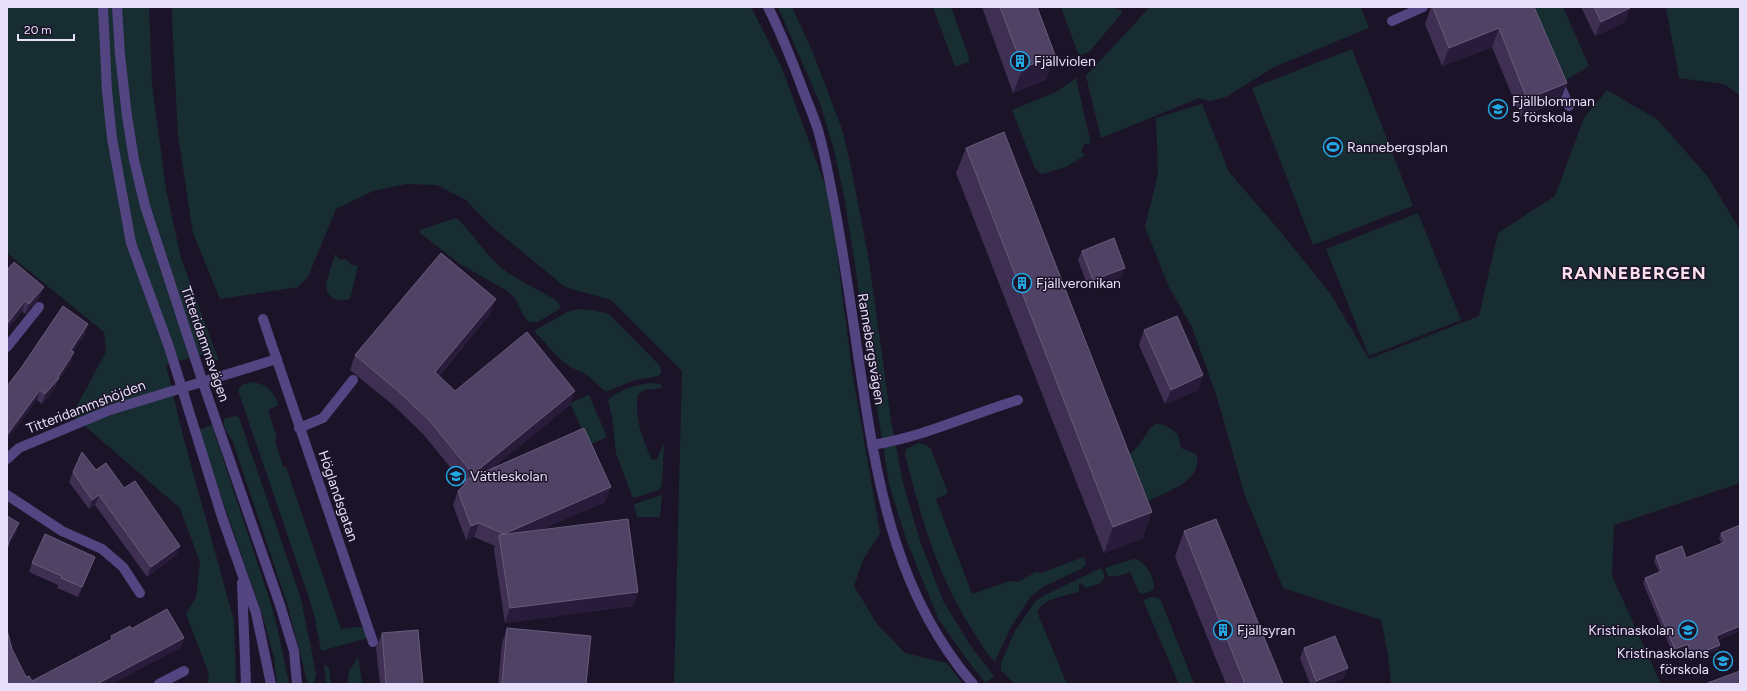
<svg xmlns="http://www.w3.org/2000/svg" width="1747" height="691" viewBox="0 0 1747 691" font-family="Figtree,sans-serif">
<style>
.green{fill:#182d31}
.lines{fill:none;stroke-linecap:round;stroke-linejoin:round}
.minor{stroke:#534581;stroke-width:10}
.wall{fill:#3e2f53}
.shaded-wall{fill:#281c3a}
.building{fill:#504265;stroke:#685b7c}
.labels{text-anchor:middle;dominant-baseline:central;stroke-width:3;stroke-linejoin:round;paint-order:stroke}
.poi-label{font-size:14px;fill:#e8dffb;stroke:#1b1428;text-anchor:start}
.street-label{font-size:14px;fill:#e8dffb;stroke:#1b1428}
.district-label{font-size:18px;font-weight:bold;letter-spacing:1px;fill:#fbe0ec;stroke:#1b1428}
</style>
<rect width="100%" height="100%" fill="#1b1428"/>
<g class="green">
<path d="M7,7H149L152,85L166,189L181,258L219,361L203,354L166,365L183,436L234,621L236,684H207L209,674L186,614L196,597L200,562L180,508L72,415L106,352L104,332L7,253Z"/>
<path d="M172,7H751L781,66L830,198L852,371L880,533L863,560L854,586L877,624L905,653L947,663L963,684H674L682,371L611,300L565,287L491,226L466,200L437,185L407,184L373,191L336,209L308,277L298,287L220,299L193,233L178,136L172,20Z"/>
<path d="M778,7H792L813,53L843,132L852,172L869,261L891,420L903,483L920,541L943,601L972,648L994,676L986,683L969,662L939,620L906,539L889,484L845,201L833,146L820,103Z"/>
<path d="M933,7H951L969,57V62L955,67Z"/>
<path d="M1061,7H1112L1122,11V13L1089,52L1081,55L1078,53Z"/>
<path d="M1150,7H1361L1369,28L1274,67L1226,97L1210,101L1199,98L1101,138L1086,76Z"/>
<path d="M1534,7H1563L1589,66L1563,82Z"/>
<path d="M1666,7H1740V95L1724,84L1679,78Z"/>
<path d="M1352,49L1413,206L1313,245L1252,88Z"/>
<path d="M1076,78L1091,144L1087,143L1084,145L1081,152L1085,155L1066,167L1042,174L1038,172L1034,166L1012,110L1056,92Z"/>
<path d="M1607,90L1658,120L1708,177L1740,230V483L1614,525L1612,576L1661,684H1391L1388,654L1381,620L1283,588L1244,493L1217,397L1192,327L1169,287L1145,227L1158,175L1156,118L1202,104L1229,172L1279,230L1330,293L1369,359L1479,316L1498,233L1555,196L1584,118Z"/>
<path d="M1418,213L1461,320L1369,356L1326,249Z"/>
<path d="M456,218C471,231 481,248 495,262C512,279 537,288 557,301L560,306L559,309L538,322H529L523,315L515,298L506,290L460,264L420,233V230Z"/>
<path d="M335,254L338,258L341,260L345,259L352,265L358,266L350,299C337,303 326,298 326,284Z"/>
<path d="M579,309L592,310L609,314L659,365C661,369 663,373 658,376L632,381L606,392L586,374L570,367L560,359L534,331L567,312Z"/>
<path d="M250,382C268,384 272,390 279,405L268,410L277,438L275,440L283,467H286L341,629L357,627L363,628L367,638L321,651L315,619L310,601L238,390L242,385Z"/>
<path d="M653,383L662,385V388L645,390L638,394C634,416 642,439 652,460L657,459L664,443L662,485L659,490L634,498L632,496L616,453L612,417L608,400C620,389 637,384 653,383Z"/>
<path d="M589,395L607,437L589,445L570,403Z"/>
<path d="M235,416L239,417L301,599L315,668L316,674L313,684H308L287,603L233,442C229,435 222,428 224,419Z"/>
<path d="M1157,423C1164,425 1177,430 1179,438C1180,441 1180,445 1181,448L1196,454C1205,480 1166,492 1148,501L1122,462L1139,445L1151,427Z"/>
<path d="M212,425L271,604L278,631L289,684H277L274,657L262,614L198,430Z"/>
<path d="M918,443L926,445L931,449L948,493L936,499L972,594L1010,581L1018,582L1036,572L1041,573L1081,558L1084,557L1086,565L1081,569L1045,586L1031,596L1011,627L995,661C986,654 980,642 975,634C938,579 921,517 905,454L906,449Z"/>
<path d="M662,495L660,517H637L634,504Z"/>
<path d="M1134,559C1145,561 1155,577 1154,589L1149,592L1140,594L1130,572L1118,576H1108L1105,568Z"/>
<path d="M1099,569H1102L1105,577L1100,583L1086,588L1081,583L1079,585V591C1065,598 1047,595 1037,612L1067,684H1014L1001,670V663L1015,631L1035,602L1043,596Z"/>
<path d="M1152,597L1158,598L1161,601L1194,684H1179L1143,600Z"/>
<path d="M358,656L362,684H347L349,671L356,661Z"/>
<path d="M324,664L329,668L331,684H326Z"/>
</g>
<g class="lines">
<g class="minor">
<path d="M103,7L107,91L112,138L131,243L169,347L222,517L256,613L271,684"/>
<path d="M117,7L120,55L127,116L134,160L145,206L203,383L280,605L294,651L297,684"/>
<path d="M768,7C782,35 793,63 804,93C809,105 814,118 818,130C824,151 828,172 832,193C845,258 853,323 863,388C879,495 900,600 973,684"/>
<path d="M1392,21L1423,7"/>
<path d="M1558,81L1569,106"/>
<path d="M263,319L373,642"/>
<path d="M7,347L39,307"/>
<path d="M299,428L323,418L353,380"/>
<path d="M872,445C923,437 969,415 1018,400"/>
<path d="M7,459L19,448L110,410L277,359"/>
<path d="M7,495L62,531L102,549L123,567L140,593"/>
<path d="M242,583L246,684"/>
<path d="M159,684L184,671"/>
</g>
</g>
<g class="wall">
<path d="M982,7H1037L1055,55L1046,80L1013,93Z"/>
<path d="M1431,7H1534L1567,83L1560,101L1521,117L1492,47L1442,66L1425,24Z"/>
<path d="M1581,7H1629L1630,8L1624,23L1595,36Z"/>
<path d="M966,148L1143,538L1104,553L956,173Z"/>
<path d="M1082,251L1121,277L1089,290L1078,260Z"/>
<path d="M7,270L40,297L25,314L22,311L7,330Z"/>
<path d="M491,313L439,376L455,391L570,405L494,467L605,502L540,530L638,592L633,606L505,623L494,550L495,546L474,537L466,540L453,505L458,491L464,484L423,434L393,405L350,370L355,355Z"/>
<path d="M1144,330L1203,375L1198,390L1165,404L1139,345Z"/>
<path d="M85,334L73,351L71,362L57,382L55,388L42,404L37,400L21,368Z"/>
<path d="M96,470L124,488L180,546L176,555L147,577L95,505L89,509L69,482L73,472Z"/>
<path d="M1740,525V631L1718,640V650L1691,661L1686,649L1673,654L1643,583L1645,578L1659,572L1654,561L1656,556L1686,558L1722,544L1719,538L1721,533Z"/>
<path d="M1184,531L1283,684H1226L1175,557Z"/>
<path d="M95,557L78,597L57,588L58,585L29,572L32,563Z"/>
<path d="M507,628L586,684H498L502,643Z"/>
<path d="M382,633L423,684H380L376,648Z"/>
<path d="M1304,648L1344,678L1329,684H1310L1300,658Z"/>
</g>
<g class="shaded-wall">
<path d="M1630,8L1624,23L1595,36L1601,22Z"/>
<path d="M1499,28L1492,47L1442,66L1449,48Z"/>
<path d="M1055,55L1046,80L1013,93L1023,68Z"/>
<path d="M1567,83L1560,101L1521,117L1527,99Z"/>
<path d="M1125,268L1121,277L1089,290L1093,280Z"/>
<path d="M44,287L40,297L25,314L29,304Z"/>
<path d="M496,299L491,313L430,386L435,372Z"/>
<path d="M25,301L22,311L7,330V324Z"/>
<path d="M88,324L85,334L67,359L71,350Z"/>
<path d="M74,352L71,362L57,382L55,388L42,404L45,394L58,377Z"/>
<path d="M1203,375L1198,390L1165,404L1171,390Z"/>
<path d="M40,390L37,400L7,440V435Z"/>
<path d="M575,391L570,405L468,489L473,474Z"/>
<path d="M611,487L605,502L501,547L500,545L504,534Z"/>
<path d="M99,495L95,505L89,509L92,500Z"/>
<path d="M1152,512L1143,538L1104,553L1113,527Z"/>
<path d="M19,523L16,533L7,548L9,541Z"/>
<path d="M479,523L474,537L466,540L471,526Z"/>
<path d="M180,546L176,555L147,577L151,567Z"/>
<path d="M95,557L92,566L78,597L82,587Z"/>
<path d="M638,592L633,606L505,623L510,608Z"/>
<path d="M1740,626V631L1714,641L1716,636Z"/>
<path d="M184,638L181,648L112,684H97Z"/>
<path d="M1688,644L1686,649L1673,654L1675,649Z"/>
<path d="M1720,645L1718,650L1691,661L1693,656Z"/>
<path d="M1348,668L1344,678L1329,684H1315L1316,681Z"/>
</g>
<g class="building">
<path d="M1000,7H1037L1055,55L1023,68Z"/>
<path d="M1433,7H1534L1567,83L1527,99L1499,28L1449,48Z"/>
<path d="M1594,7H1629L1630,8L1601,22Z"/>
<path d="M1004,132L1152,512L1113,527L966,148Z"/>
<path d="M1114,238L1125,268L1093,280L1082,251Z"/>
<path d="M441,253L496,299L435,372L455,391L527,332L575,391L473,474L429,420L398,391L355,355Z"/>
<path d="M14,262L44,287L29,304L25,301L7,324V270Z"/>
<path d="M63,306L88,324L71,350L74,352L58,377L59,378L45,394L40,390L7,435V386L21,368Z"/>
<path d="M1177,316L1203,375L1171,390L1144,330Z"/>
<path d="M584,428L611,487L504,534L479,523L471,526L458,491L466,483V480Z"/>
<path d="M82,452L96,470L106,463L124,488L135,481L180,546L151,567L99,495L92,500L73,472Z"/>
<path d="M7,516L19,523L9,541L7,550Z"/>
<path d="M628,519L638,592L510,608L499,535Z"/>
<path d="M1216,519L1283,684H1245L1184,531Z"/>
<path d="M1740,525V626L1716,636L1720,645L1693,656L1688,644L1675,649L1645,578L1662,571L1656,556L1682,546L1686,558L1725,542L1721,533Z"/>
<path d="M45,534L95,557L82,587L61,578L62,576L32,563Z"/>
<path d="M167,609L184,638L97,684H7V630L12,649L26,677L29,676L32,681L112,639L111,636L130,626L131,629Z"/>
<path d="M507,628L591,636L586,684H502Z"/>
<path d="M418,630L423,684H386L382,633Z"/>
<path d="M1335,636L1348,668L1316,681L1304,648Z"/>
<path d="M1740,671V684H1705Z"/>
</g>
<defs>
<g id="building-ring" transform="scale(1)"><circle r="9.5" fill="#1b1428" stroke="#23a8e3" stroke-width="1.5"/><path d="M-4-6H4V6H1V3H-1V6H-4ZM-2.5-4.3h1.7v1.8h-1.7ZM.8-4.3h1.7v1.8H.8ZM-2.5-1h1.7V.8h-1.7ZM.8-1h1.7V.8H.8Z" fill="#23a8e3"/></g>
<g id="school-ring" transform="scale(1)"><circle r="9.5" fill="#1b1428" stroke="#23a8e3" stroke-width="1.5"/><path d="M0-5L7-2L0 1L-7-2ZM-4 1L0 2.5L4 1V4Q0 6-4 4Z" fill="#23a8e3"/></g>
<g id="stadium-ring" transform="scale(1)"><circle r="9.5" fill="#1b1428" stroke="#23a8e3" stroke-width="1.5"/><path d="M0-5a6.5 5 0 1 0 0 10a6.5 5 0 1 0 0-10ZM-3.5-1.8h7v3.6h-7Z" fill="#23a8e3"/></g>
</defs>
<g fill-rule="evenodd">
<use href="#building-ring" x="1020" y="61"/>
<use href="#school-ring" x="1498" y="109"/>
<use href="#stadium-ring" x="1333" y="147"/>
<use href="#building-ring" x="1022" y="283"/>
<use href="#school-ring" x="456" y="476"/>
<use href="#building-ring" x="1223" y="630"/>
<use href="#school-ring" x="1688" y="630"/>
<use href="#school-ring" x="1723" y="661"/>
</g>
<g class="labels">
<g class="poi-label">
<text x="1034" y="61">Fjällviolen</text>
<text x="1512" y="101">Fjällblomman<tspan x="1512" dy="16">5 förskola</tspan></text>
<text x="1347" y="147">Rannebergsplan</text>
<text x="1036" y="283">Fjällveronikan</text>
<text x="470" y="476">Vättleskolan</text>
<text x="1237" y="630">Fjällsyran</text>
<text x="1674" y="630" text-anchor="end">Kristinaskolan</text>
<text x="1709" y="653" text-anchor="end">Kristinaskolans<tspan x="1709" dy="16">förskola</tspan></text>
</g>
<g class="street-label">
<text transform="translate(205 344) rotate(71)">Titteridammsvägen</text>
<text transform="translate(871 349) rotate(81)">Rannebergsvägen</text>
<text transform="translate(86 407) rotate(-21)">Titteridammshöjden</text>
<text transform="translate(338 496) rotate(71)">Höglandsgatan</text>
</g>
<g class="district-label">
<text x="1634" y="273">RANNEBERGEN</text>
</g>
</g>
<rect width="1747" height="691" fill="none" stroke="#e8dffb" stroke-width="16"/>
<path d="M18 34v6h56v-6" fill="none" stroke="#e8dffb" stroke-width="2"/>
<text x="24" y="34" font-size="12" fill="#e8dffb" stroke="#1b1428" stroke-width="3" paint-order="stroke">20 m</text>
</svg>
